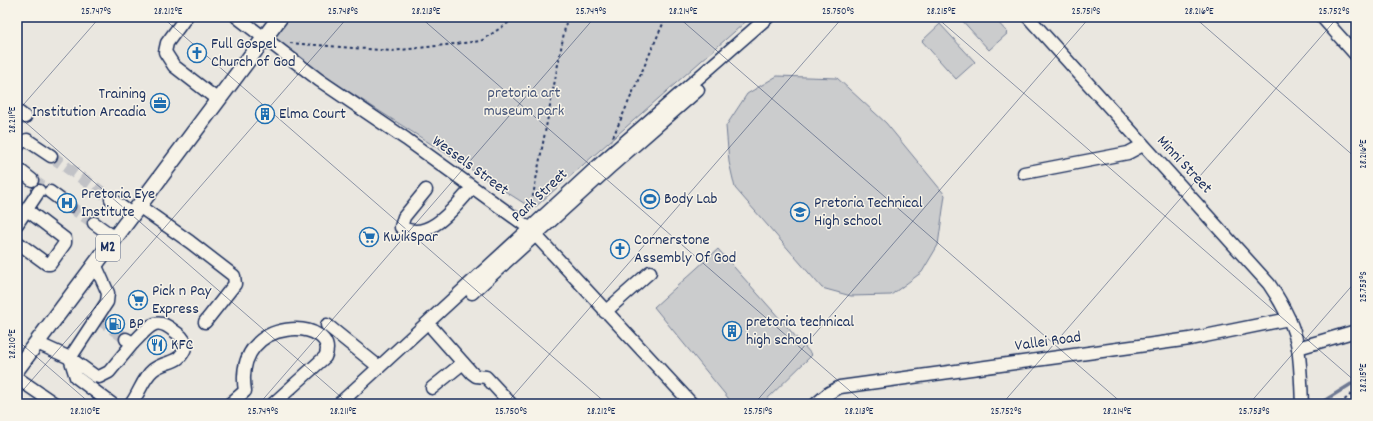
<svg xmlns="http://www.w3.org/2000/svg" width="1373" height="421" viewBox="0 0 1373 421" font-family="Dekko,sans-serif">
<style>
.green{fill:#cbcccd;stroke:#737e96}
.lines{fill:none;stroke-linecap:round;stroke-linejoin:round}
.stream{stroke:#6d7892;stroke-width:3.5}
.minor-tunnel{stroke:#c1c2c6;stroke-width:12;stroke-dasharray:12 6;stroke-linecap:butt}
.minor-casing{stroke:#1b2f5e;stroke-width:15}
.major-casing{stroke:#1b2f5e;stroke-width:18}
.path{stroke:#1b2f5e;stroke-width:2;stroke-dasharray:3 3;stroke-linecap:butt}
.minor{stroke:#f7f3e8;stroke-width:12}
.major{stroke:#f7f3e8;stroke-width:15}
.ticks{fill:none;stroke:#1b2f5e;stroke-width:1;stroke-opacity:0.45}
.labels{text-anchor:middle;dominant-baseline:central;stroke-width:3;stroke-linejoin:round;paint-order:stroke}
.shield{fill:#f7f3e8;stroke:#5d6a87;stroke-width:1}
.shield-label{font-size:15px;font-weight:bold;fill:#1b2f5e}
.poi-label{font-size:16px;fill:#1b2f5e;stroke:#f7f3e8;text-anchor:start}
.park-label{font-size:16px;fill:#47567a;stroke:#f7f3e8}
.street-label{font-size:16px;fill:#1b2f5e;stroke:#f7f3e8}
.neatline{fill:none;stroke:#1b2f5e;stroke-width:1.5}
.ticks-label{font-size:10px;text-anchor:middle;fill:#1b2f5e}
</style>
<rect width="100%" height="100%" fill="#eae7e0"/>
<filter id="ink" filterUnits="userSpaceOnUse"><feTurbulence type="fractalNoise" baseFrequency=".025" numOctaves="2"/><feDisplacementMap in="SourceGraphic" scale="8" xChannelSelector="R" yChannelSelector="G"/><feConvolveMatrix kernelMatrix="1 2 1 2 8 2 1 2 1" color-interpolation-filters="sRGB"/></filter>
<g filter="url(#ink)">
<g class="green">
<path d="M290,17H751L533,209L271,42Z"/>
<path d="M959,17H993L1008,33L989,50Z"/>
<path d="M940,24L975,62L956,79L922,41Z"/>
<path d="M777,76L837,78L886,123L945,195L938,245L922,272L891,295L851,296L822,288L735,188L729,162L726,126L747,94Z"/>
<path d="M718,249L812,355L762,404H733L654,307Z"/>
</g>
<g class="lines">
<path class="stream" d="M1319,404L1356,381"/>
<g class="minor-tunnel">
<path d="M51,156L111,199"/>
<path d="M32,180L50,192"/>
<path d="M69,206L94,223"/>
<path d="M98,318L126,339"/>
</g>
<g class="minor-casing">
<g id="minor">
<path d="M186,17L167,43L165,52L174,66L218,100"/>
<path d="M237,17L319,80L406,139L529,228L692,404"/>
<path d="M1028,17L1269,284C1282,303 1294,325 1298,348C1301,366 1301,386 1302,404"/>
<path d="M1322,17L1356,55"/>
<path d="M17,111L25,117"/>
<path d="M17,147L21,142L27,140L51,156"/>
<path d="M17,168L32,180"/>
<path d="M1024,173L1128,153L1143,145"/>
<path d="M426,190L404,217L401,227C429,244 456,205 472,188"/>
<path d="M50,192L69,206"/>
<path d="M111,199L133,215"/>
<path d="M139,206L190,242L234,276L235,284L205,322"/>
<path d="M94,223L115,238"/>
<path d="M17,224L39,191"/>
<path d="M17,242L47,264H50L65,243V239L27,210"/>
<path d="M472,293L609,168L698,90"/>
<path d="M605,312L650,272"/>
<path d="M327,325L379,367"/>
<path d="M433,329L472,373L476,376L486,377L511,404"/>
<path d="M126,339L133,343C148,329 154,314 174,331C180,335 184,338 186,345C180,366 167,359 153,370C143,378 139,394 131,404"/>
<path d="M37,343L70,358L107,302L108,293L95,264"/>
<path d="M1298,348L1356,331"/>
<path d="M70,358L95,376L99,377L109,372L133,343"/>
<path d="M70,358L76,377L112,404"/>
<path d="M17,378L55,404"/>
<path d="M432,388L463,363"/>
<path d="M230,404L245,391C232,311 343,319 325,357L273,404"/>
<path d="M339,404L602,162L768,17"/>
<path d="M816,404L829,393L840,387L1190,339L1289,319"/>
</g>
</g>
<g class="major-casing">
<path id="major" d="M17,369L280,17"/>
</g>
<g class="path">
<path d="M290,43L392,51L481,41L517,17"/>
<path d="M613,137L666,17"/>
<path d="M524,211L531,206L567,17"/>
<path d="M1340,404L1356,390"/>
</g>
<use href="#minor" class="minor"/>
<use href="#major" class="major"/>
</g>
</g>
<path class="ticks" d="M162,17L607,404M420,17L865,404M678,17L1123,404M936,17L1356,382M1194,17L1356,158M17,112L100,17M17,115L349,404M17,340L91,404M17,397L348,17M259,404L595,17M506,404L843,17M754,404L1090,17M1002,404L1338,17M1249,404L1356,281"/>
<defs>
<g id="church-ring" transform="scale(1)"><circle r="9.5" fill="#f7f3e8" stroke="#1f6fb2" stroke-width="1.5"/><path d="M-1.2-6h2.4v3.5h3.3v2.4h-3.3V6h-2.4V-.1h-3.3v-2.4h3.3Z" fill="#1f6fb2"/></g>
<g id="office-ring" transform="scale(1)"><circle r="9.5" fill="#f7f3e8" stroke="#1f6fb2" stroke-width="1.5"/><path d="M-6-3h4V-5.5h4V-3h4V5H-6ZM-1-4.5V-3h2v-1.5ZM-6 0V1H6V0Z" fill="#1f6fb2"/></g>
<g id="building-ring" transform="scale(1)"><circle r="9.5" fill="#f7f3e8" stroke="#1f6fb2" stroke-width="1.5"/><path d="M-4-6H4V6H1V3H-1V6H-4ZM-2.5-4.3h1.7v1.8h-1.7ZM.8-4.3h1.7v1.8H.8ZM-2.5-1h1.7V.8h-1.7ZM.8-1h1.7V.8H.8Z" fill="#1f6fb2"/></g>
<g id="stadium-ring" transform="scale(1)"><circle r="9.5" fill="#f7f3e8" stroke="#1f6fb2" stroke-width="1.5"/><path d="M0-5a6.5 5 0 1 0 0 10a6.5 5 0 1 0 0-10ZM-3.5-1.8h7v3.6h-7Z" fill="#1f6fb2"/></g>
<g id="hospital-ring" transform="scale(1)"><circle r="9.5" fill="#f7f3e8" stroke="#1f6fb2" stroke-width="1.5"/><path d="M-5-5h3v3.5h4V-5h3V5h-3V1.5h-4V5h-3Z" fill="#1f6fb2"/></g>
<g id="school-ring" transform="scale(1)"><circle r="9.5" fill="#f7f3e8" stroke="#1f6fb2" stroke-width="1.5"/><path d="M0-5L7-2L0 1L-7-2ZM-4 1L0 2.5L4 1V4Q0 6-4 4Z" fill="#1f6fb2"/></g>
<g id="supermarket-ring" transform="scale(1)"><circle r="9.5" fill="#f7f3e8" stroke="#1f6fb2" stroke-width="1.5"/><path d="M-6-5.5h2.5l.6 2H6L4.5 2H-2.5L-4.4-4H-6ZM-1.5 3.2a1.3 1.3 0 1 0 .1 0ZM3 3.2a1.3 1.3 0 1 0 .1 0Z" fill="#1f6fb2"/></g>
<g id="fuel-ring" transform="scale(1)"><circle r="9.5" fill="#f7f3e8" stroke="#1f6fb2" stroke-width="1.5"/><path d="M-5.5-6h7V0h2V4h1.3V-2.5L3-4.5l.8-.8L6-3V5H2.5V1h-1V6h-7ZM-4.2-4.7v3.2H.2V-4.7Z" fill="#1f6fb2"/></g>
<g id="restaurant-ring" transform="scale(1)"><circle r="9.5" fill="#f7f3e8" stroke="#1f6fb2" stroke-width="1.5"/><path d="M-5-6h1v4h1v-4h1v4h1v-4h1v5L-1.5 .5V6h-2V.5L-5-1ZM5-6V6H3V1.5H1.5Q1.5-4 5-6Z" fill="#1f6fb2"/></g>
</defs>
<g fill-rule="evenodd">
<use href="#church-ring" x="197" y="53"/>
<use href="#office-ring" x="160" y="103"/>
<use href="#building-ring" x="265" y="114"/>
<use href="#stadium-ring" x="650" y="199"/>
<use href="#hospital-ring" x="67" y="203"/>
<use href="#school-ring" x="800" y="212"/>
<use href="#supermarket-ring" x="369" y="237"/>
<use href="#church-ring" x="620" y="249"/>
<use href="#supermarket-ring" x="138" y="300"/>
<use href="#fuel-ring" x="115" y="324"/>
<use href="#building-ring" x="732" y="331"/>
<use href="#restaurant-ring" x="157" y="345"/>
</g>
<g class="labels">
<rect class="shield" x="96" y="235" width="24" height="26" rx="3"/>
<g class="shield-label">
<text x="108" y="248">M2</text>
</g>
<g class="poi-label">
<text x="211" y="44">Full Gospel<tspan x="211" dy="18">Church of God</tspan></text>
<text x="146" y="94" text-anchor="end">Training<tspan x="146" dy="18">Institution Arcadia</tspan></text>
<text x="279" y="114">Elma Court</text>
<text x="81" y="194">Pretoria Eye<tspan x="81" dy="18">Institute</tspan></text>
<text x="664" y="199">Body Lab</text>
<text x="814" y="203">Pretoria Technical<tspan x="814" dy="18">High school</tspan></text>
<text x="383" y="237">KwikSpar</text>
<text x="634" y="240">Cornerstone<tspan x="634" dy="18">Assembly Of God</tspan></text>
<text x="152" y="291">Pick n Pay<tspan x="152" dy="18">Express</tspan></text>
<text x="746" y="322">pretoria technical<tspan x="746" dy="18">high school</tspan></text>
<text x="129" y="324">BP</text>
<text x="171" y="345">KFC</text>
</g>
<g class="park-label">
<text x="524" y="93">pretoria art<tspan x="524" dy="18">museum park</tspan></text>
</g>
<g class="street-label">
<text transform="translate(1184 165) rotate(47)">Minni Street</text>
<text transform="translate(470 166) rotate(36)">Wessels Street</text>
<text transform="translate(540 196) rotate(-43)">Park Street</text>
<text transform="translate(1048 342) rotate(-8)">Vallei Road</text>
</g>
</g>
<rect width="1373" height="421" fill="none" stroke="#f7f3e8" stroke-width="44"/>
<rect x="22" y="22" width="1329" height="377" class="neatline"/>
<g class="ticks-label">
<text x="96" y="14">25.747°S</text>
<text x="168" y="14">28.212°E</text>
<text x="343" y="14">25.748°S</text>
<text x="426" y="14">28.213°E</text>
<text x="591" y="14">25.749°S</text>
<text x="683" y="14">28.214°E</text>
<text x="838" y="14">25.750°S</text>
<text x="941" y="14">28.215°E</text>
<text x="1086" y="14">25.751°S</text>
<text x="1199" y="14">28.216°E</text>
<text x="1334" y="14">25.752°S</text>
<text transform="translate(11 120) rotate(-90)" y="4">28.211°E</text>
<text transform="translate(1362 154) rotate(-90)" y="4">28.216°E</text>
<text transform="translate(1362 287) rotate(-90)" y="4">25.753°S</text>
<text transform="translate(11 344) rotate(-90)" y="4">28.210°E</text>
<text transform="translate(1362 378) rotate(-90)" y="4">28.215°E</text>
<text x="85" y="414">28.210°E</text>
<text x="263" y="414">25.749°S</text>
<text x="343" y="414">28.211°E</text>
<text x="511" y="414">25.750°S</text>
<text x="601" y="414">28.212°E</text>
<text x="758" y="414">25.751°S</text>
<text x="859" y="414">28.213°E</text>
<text x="1006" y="414">25.752°S</text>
<text x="1117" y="414">28.214°E</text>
<text x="1254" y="414">25.753°S</text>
</g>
</svg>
